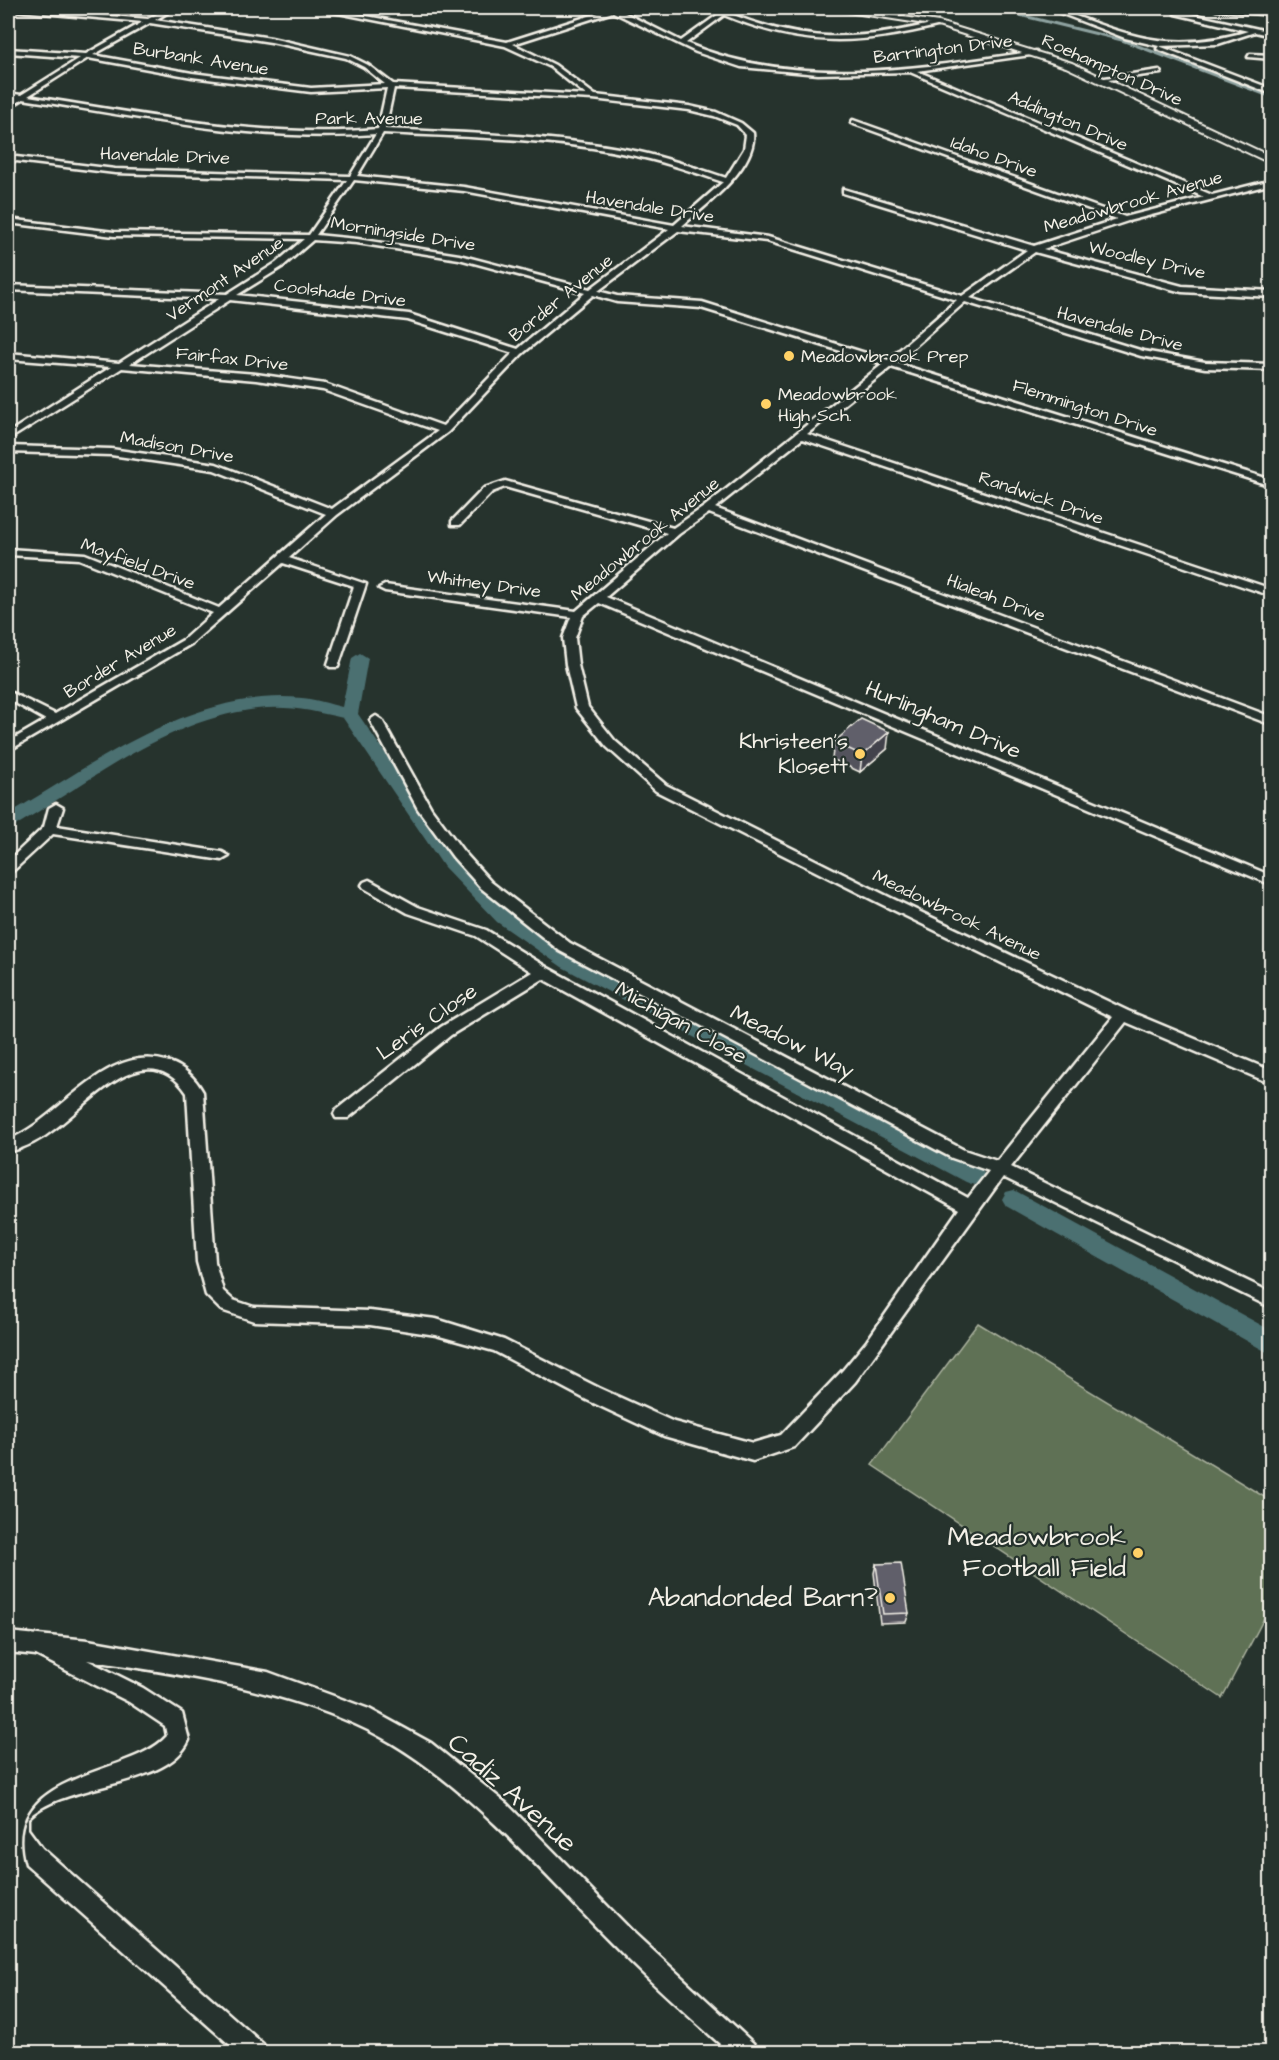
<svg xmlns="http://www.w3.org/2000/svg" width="1279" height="2060" viewBox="0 0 1279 2060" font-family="'Architects Daughter',sans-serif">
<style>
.green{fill:#5f7154;stroke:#aab19e;stroke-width:1.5}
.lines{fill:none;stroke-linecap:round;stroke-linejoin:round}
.stream{stroke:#8fa3a1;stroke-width:3}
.canal{fill:#4b6f71;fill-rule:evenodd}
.minor-casing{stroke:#f4f1e8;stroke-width:5}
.tertiary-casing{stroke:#f4f1e8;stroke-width:4}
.minor{fill:#26332d;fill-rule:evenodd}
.tertiary{fill:#26332d;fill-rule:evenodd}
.wall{fill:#53525c;stroke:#f4f1e8;stroke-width:1.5}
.shaded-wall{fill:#43424b;stroke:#f4f1e8;stroke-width:1.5}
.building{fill:#605f6b;stroke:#f4f1e8;stroke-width:1.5}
.poi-dot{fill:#ffd166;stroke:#26332d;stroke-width:2}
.labels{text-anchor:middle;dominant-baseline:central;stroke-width:4.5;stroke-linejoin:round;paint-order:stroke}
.far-street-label{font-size:18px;fill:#f4f1e8;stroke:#26332d}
.far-poi-label{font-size:18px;fill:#f4f1e8;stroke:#26332d;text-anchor:start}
.street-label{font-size:22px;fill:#f4f1e8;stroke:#26332d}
.poi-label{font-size:22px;fill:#f4f1e8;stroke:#26332d;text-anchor:end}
.near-poi-label{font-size:27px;fill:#f4f1e8;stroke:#26332d;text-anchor:end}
.near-street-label{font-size:27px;fill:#f4f1e8;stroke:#26332d}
</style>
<rect width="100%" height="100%" fill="#26332d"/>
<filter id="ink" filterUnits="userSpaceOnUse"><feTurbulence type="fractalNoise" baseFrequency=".0167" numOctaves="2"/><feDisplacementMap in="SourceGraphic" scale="12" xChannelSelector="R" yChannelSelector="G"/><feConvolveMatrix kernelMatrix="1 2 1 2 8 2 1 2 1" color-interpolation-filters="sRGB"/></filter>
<g filter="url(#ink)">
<path class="green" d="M978,1323L1271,1501V1605L1222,1698L872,1465Z"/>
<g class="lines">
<path class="stream" d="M991,8L1122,40L1272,97"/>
<g class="canal">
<path d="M360,653L368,658L358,714L458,859L511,912L576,957L982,1170L985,1176L982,1182L974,1185L966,1182L562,967L497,922L444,867L343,718C314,711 286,705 257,709C168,719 89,782 15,826L8,828V814C96,763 193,688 302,698C315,699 329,704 342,707L352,658Z"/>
<path d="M1014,1190L1272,1331V1355L1006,1206L1002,1199L1006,1192Z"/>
</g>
<g class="minor-casing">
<g id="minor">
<path d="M8,8L148,19L168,8H175L155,20L271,38L350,56L368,65L393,84L586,95L551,67L505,46L313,8H323L507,42L614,8H622L619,10L681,41L727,8H733L728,13C806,44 859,41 939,22L941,25C859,45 804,48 724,15L686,43C796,90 922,68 1036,51L1038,54L917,71L1212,195L1272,180V184L1128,221L1043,249L1182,286L1272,291V297L1182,292L1035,252L970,298L1143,351L1205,362L1272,364V370L1205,368L1141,356L965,302L896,363L1272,480V486L891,367L807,434L1272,589V596L802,439L715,508L1272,717V725L709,513L679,534L606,597L1272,876V885L599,603L583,616L575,638L578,665L588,707L615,741L666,785L891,898L1128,1011L1272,1071V1084L1126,1022L1011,1167L1272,1293V1308L1003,1177L855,1382L794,1447L753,1461L664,1436L587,1400L494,1351L436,1335L370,1325L254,1321L221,1310L206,1295L197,1262L187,1093C147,1034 93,1100 57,1127C42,1139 26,1148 8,1152V1140C61,1120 105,1041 169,1062C184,1067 195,1078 203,1092L215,1262L223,1291L233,1300L254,1307L370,1311L436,1319L504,1340L599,1388L674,1422L753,1443L781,1435L843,1370L867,1341L959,1209L543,979L451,1035L348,1118H336L334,1114L336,1110L441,1027L532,972L476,936L408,913L364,888L362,885L364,882L369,880L418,907L486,930L548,968L968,1198L989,1171L952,1158L560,951L481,888L453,857L418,809L370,720L376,716L382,720L431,808L463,851L491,882L570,943L964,1150L997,1161L1113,1017L881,904L656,791L607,747L576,708L566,665L563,638L571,617L385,591L379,588L385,585L576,611L667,533L505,487L492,492L460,525H452V521L484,488L505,481L673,528L704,507L883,364L701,308L617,302L593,295L522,354L448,432L337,515L289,558L366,584L338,667H330L328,664L354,586L283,563L191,644L8,751V742L46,720L8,699V691L55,714L183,640L213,613L79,559L8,555V549L85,554L219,608L326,514L214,470L111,455L8,452V446L111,449L216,464L332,509L438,431L323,390L256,380L122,368L8,440V433L111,367L8,359V353L119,363L219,299L8,290V285L227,294L276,263L304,239L114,236L8,223V219L114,232L309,235L347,180L115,173L8,160V156L115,169L350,176L376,134C257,143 140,117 23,99L8,108V103L16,98L8,97V93L21,95L80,58L8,53V49L86,54L143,22L8,10ZM613,12L696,52L741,67L818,74L910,72L1204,197L1125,217L853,120L851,123L1117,219L1034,246L843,189V193L1027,250L962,296L768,237L682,226C705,206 757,167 753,133L741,123L716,112L689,106L595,95L555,65L513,44ZM150,23L271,42L346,58L364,67L385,84L311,88L192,73L93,55ZM88,58L192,77L311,92L387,88L378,129C260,139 144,114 28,96ZM394,88L593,99L689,110L714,116L737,125L746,135L744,149L726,178C693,167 659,155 624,149C546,135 464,133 385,129ZM383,133C461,137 550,138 626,154C659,160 691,171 723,182L674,225L464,187L357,176ZM354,180L464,191L669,229L590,289L459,255L357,239L316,235ZM678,231L767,241L957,300L888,360L702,302L617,296L598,291ZM313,240L357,243L459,259L585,293L518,349L409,314L237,295L282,267ZM230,300L408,320L513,353L443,426L325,384L256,374L130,364Z"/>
<path d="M1047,8H1054C1128,35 1169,55 1248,31L1175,14L1177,11L1272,32V36L1255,32L1218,44L1159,46L1125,38Z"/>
<path d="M1213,8L1272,11V15L1216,10Z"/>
<path d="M1159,46L1272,89V94L1157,49Z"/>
<path d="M1250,54L1272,55V59L1248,57Z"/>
<path d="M1159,70L1161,73L1101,81L1098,79Z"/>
<path d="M56,804L63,808L57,826L222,852L229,856L222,860L53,834L13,871L8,872V861L44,827L49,808Z"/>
<path d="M8,1632L88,1640L268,1672L369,1709L431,1743L507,1804L634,1933L754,2044L758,2052H729C691,2018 652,1984 616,1947C540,1871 455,1768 355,1724C271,1687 177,1674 87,1660L143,1688L182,1713L189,1740C168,1789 65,1781 28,1818V1829L42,1848L263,2044L267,2052H238L26,1864C0,1769 130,1778 167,1736L165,1726L129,1702L36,1655L8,1652Z"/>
</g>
</g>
<g class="tertiary-casing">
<path id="tertiary" d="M822,8H839L939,22L1072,63L1272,157V164L1066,67L938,26Z"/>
</g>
<use href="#minor" class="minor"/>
<use href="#tertiary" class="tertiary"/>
</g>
<g class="wall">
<path d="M834,742L887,749L860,772L832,759Z"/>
<path d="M876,1564L909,1613L906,1622L880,1623L874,1573Z"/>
</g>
<path class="shaded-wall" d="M889,732L887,749L860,772L862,755Z"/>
<g class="building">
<path d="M861,719L889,732L862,755L834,742Z"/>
<path d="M901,1563L909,1613L883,1614L876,1564Z"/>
</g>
</g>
<g class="poi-dot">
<circle cx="789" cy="356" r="6"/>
<circle cx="766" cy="404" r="6"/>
<circle cx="860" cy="754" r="6"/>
<circle cx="1138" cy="1553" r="6"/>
<circle cx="890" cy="1598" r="6"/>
</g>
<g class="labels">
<g class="far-street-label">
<text transform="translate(943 49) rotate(-7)">Barrington Drive</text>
<text transform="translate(201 59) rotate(9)">Burbank Avenue</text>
<text transform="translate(1112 70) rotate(24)">Roehampton Drive</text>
<text x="369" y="118">Park Avenue</text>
<text transform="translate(1068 121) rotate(23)">Addington Drive</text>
<text transform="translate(165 156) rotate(2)">Havendale Drive</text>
<text transform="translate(994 157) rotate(20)">Idaho Drive</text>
<text transform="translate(1133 202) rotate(-16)">Meadowbrook Avenue</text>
<text transform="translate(650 207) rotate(9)">Havendale Drive</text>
<text transform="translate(403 234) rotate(9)">Morningside Drive</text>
<text transform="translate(1147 260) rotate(13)">Woodley Drive</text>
<text transform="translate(225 279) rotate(-34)">Vermont Avenue</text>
<text transform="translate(340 293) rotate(7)">Coolshade Drive</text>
<text transform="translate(561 298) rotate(-39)">Border Avenue</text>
<text transform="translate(1120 329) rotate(15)">Havendale Drive</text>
<text transform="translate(232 359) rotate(6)">Fairfax Drive</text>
<text transform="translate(1085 408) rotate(18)">Flemmington Drive</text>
<text transform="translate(177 447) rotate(10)">Madison Drive</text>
<text transform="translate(1041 498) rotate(19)">Randwick Drive</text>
<text transform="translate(645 539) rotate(-39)">Meadowbrook Avenue</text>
<text transform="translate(138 564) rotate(20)">Mayfield Drive</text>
<text transform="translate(484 584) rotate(8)">Whitney Drive</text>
<text transform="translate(996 598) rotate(21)">Hialeah Drive</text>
<text transform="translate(120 661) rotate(-31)">Border Avenue</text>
<text transform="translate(957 915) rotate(26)">Meadowbrook Avenue</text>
</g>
<g class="far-poi-label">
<text x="801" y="356">Meadowbrook Prep</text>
<text x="778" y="394">Meadowbrook<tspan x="778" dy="21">High Sch.</tspan></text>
</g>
<g class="street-label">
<text transform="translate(943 720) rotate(23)">Hurlingham Drive</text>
<text transform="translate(427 1022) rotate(-35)">Leris Close</text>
<text transform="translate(681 1023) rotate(29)">Michigan Close</text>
<text transform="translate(792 1042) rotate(27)">Meadow Way</text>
</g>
<g class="poi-label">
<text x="848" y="741">Khristeen's<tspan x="848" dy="25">Klosett</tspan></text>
</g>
<g class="near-poi-label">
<text x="1126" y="1537">Meadowbrook<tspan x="1126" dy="31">Football Field</tspan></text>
<text x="878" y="1598">Abandonded Barn?</text>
</g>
<g class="near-street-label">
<text transform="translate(512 1793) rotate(42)">Cadiz Avenue</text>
</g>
</g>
<rect width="1279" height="2060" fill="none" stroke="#26332d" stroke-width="30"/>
<rect x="15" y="15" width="1249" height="2030" fill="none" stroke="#f4f1e8" stroke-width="2" filter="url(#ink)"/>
</svg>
